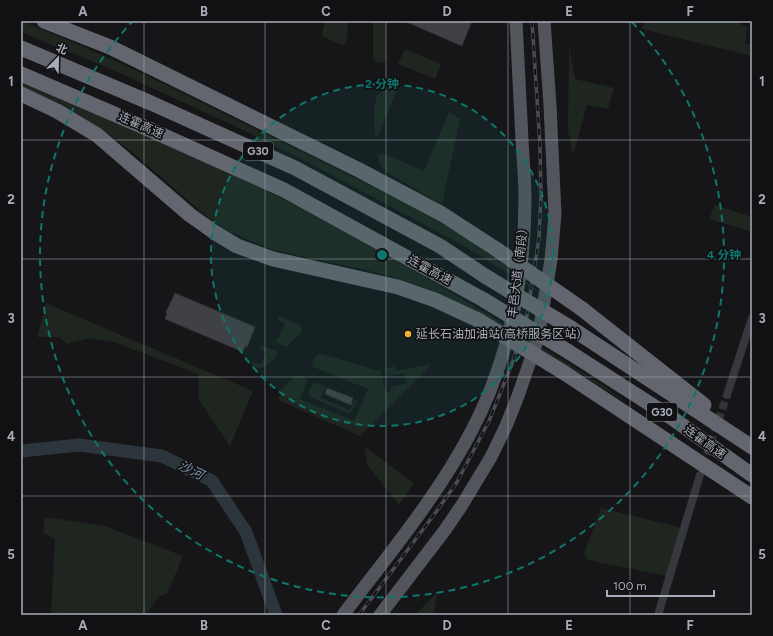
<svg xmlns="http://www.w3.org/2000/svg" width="773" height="636" viewBox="0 0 773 636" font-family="Figtree,'Noto Sans SC',sans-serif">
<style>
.green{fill:#1e261f}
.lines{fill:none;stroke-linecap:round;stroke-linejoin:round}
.river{stroke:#2c353c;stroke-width:13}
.building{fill:#404145;stroke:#303034}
.minor-tunnel{stroke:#333438;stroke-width:8;stroke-dasharray:8 4;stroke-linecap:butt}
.minor{stroke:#37383d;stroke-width:8}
.primary{stroke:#53555c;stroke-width:13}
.motorway{stroke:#63666e;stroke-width:15}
.rail-casing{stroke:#4a4c52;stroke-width:3.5}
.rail{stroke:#111113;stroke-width:2;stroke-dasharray:6;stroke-linecap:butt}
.motorway-bridge{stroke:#63666e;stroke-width:15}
.grid{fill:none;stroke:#a8adb8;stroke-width:1;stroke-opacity:0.55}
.ring{fill:none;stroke:#0f766e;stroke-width:2;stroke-dasharray:7 5}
.poi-dot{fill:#f2b134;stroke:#111113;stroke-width:1.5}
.labels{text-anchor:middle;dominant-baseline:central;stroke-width:3.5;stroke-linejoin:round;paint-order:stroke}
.shield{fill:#111113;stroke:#7b7e86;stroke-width:1}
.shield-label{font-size:11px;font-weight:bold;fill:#a8adb8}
.street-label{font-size:12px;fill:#a8adb8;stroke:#111113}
.poi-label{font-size:12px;fill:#a8adb8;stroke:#111113;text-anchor:start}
.water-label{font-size:13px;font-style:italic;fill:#7f9bb3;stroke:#111113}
.centre{fill:#0f766e;stroke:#111113;stroke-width:2}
.ring-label{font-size:12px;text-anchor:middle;font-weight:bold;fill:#0f766e;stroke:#111113;stroke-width:3.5;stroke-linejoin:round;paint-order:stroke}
.neatline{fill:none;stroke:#a8adb8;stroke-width:1.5}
.grid-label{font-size:13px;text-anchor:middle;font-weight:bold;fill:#a8adb8}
</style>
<rect width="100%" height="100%" fill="#161618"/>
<g class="green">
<path d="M21,21L68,40L144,74L408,204L465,237L508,267L547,298L464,246L309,163L243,130L113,70L21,32Z"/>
<path d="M326,21H347C347,29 350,41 342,45L322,36L323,29Z"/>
<path d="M373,21H386V60L384,63L376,62L373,58Z"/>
<path d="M644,21H734L747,27L745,43L752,45V56L642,29Z"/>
<path d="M569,46L575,79L614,88L608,109L587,105L573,156L568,130Z"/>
<path d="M405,49L441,64L435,79L398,64Z"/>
<path d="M21,78C114,120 208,160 299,207C402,261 501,322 600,383L628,404L557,359L493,321L425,288L393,277L361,269L273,250L230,232L206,216L131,151L98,127L59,103L21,87Z"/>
<path d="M392,89L397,90L378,136L376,137C373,130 373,101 378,95C381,90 387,90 392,89Z"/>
<path d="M449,112L460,119L442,205L386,172C382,167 378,162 378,155L383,153L424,171Z"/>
<path d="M715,205L752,217V232L709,219Z"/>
<path d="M46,303L253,391L230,446L199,400L198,374L114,342L89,338L67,344L59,337H37Z"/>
<path d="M279,316L300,325L302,328L301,333L286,347L275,342L276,339H278L285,323L278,320Z"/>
<path d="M263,346L277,351V356C268,365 264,370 251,367L253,362L261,364L266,352L259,349L260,347Z"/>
<path d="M319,353L376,370L380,369L386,392L390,391L391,387L407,383L404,373L388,376L387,368L394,366L396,371L432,364L360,436L278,400C282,390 288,377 300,375L306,379L307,381L300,399L354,421L368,389L313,367L312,361Z"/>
<path d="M314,382L326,386L321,398L350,410L355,399L357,402L350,414L347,413L310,397L308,393Z"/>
<path d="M364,446L414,483L399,505L367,464Z"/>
<path d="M601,508L683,528L667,576L587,560L584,553Z"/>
<path d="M45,517L105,526L183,556L167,594L158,597L146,615H83L51,613L55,539L43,533Z"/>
<path d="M437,592L434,613L438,615H415Z"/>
</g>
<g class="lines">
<path class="river" d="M21,451L79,445L162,456L212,481L246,532L276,615"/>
</g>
<g class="building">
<path d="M404,21H472L462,46Z"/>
<path d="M175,293L255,327L247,347L245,346L243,352L165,319L167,313L166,312Z"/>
<path d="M327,388L353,398L351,405L325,394Z"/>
</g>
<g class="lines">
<path class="minor-tunnel" d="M703,466L727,395"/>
<g class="minor">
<path d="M727,395L752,318"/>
<path d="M658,615L700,475"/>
</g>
<g class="primary">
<path d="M343,615C388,555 438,496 472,430C509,360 525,277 525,199C525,179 523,160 522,140C520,101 518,61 516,21"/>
<path d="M380,615L445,530L462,505L491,457L506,426L518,396L538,338L551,260L555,214L550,105L544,21"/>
</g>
<g class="motorway">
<path d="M44,21L110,47L359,170L442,214L496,249"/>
<path d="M21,48L151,103L295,168L440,246L485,276"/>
<path d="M21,74L142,126L284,190L484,300"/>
<path d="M21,94L57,111L97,135L190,215L214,232L237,246L273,259L398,287L435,300L478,320"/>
<path d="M582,309L704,405"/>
<path d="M571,328L752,447"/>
<path d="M569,352L672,418L752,475"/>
<path d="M563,372L752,497"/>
</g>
<g class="rail-casing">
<path id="rail" d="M359,615L436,512L457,482L489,421L512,364L526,322L539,238L541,195L540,146L532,21"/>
</g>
<use href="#rail" class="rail"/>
<g class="motorway-bridge">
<path d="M496,249L582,309"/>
<path d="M485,276L571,328"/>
<path d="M484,300L569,352"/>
<path d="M478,320L563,372"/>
</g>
</g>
<path class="grid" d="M144,21V615M265,21V615M386,21V615M508,21V615M630,21V615M21,140H752M21,259H752M21,377H752M21,496H752"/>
<circle cx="382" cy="255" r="171" fill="#0f766e" fill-opacity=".12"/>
<g class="ring">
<circle cx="382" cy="255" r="171"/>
<path d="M632 22A342 342 0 1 1 132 22"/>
</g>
<circle class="poi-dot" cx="408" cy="334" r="4"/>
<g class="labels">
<g class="shield">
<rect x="243" y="142" width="30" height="18" rx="3"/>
<rect x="647" y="403" width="30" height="18" rx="3"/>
</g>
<g class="shield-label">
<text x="258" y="151">G30</text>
<text x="662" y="412">G30</text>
</g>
<g class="street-label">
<text transform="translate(141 125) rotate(24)">连霍高速</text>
<text transform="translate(430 270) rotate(29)">连霍高速</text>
<text transform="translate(518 270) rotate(-83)">丰邑大道（南段）</text>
<text transform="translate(705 442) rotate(36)">连霍高速</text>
</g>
<g class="poi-label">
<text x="416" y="334">延长石油加油站(高桥服务区站)</text>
</g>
<g class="water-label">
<text transform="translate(191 470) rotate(26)">沙河</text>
</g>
</g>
<circle cx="382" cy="255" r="6" class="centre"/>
<g class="ring-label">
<text x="382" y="88">2 分钟</text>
<text x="724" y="259">4 分钟</text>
</g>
<rect width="773" height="636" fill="none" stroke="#111113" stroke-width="44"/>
<g transform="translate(58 58) rotate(23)" stroke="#111113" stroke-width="3" paint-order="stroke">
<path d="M0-3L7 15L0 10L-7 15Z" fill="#a8adb8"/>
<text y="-6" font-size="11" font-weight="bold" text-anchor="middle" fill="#a8adb8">北</text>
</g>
<path d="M607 590v6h107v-6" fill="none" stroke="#a8adb8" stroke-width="2"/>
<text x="613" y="590" font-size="12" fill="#a8adb8" stroke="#111113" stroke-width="3" paint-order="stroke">100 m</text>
<rect x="22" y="22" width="729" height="592" class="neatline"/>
<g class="grid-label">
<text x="83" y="16">A</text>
<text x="204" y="16">B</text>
<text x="326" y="16">C</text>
<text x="447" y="16">D</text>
<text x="569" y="16">E</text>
<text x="690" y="16">F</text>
<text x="11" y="86">1</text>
<text x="762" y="86">1</text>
<text x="11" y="204">2</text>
<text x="762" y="204">2</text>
<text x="11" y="323">3</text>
<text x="762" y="323">3</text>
<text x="11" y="441">4</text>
<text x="762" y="441">4</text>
<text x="11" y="559">5</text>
<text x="762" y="559">5</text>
<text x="83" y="630">A</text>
<text x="204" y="630">B</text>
<text x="326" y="630">C</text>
<text x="447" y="630">D</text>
<text x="569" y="630">E</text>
<text x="690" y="630">F</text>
</g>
</svg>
